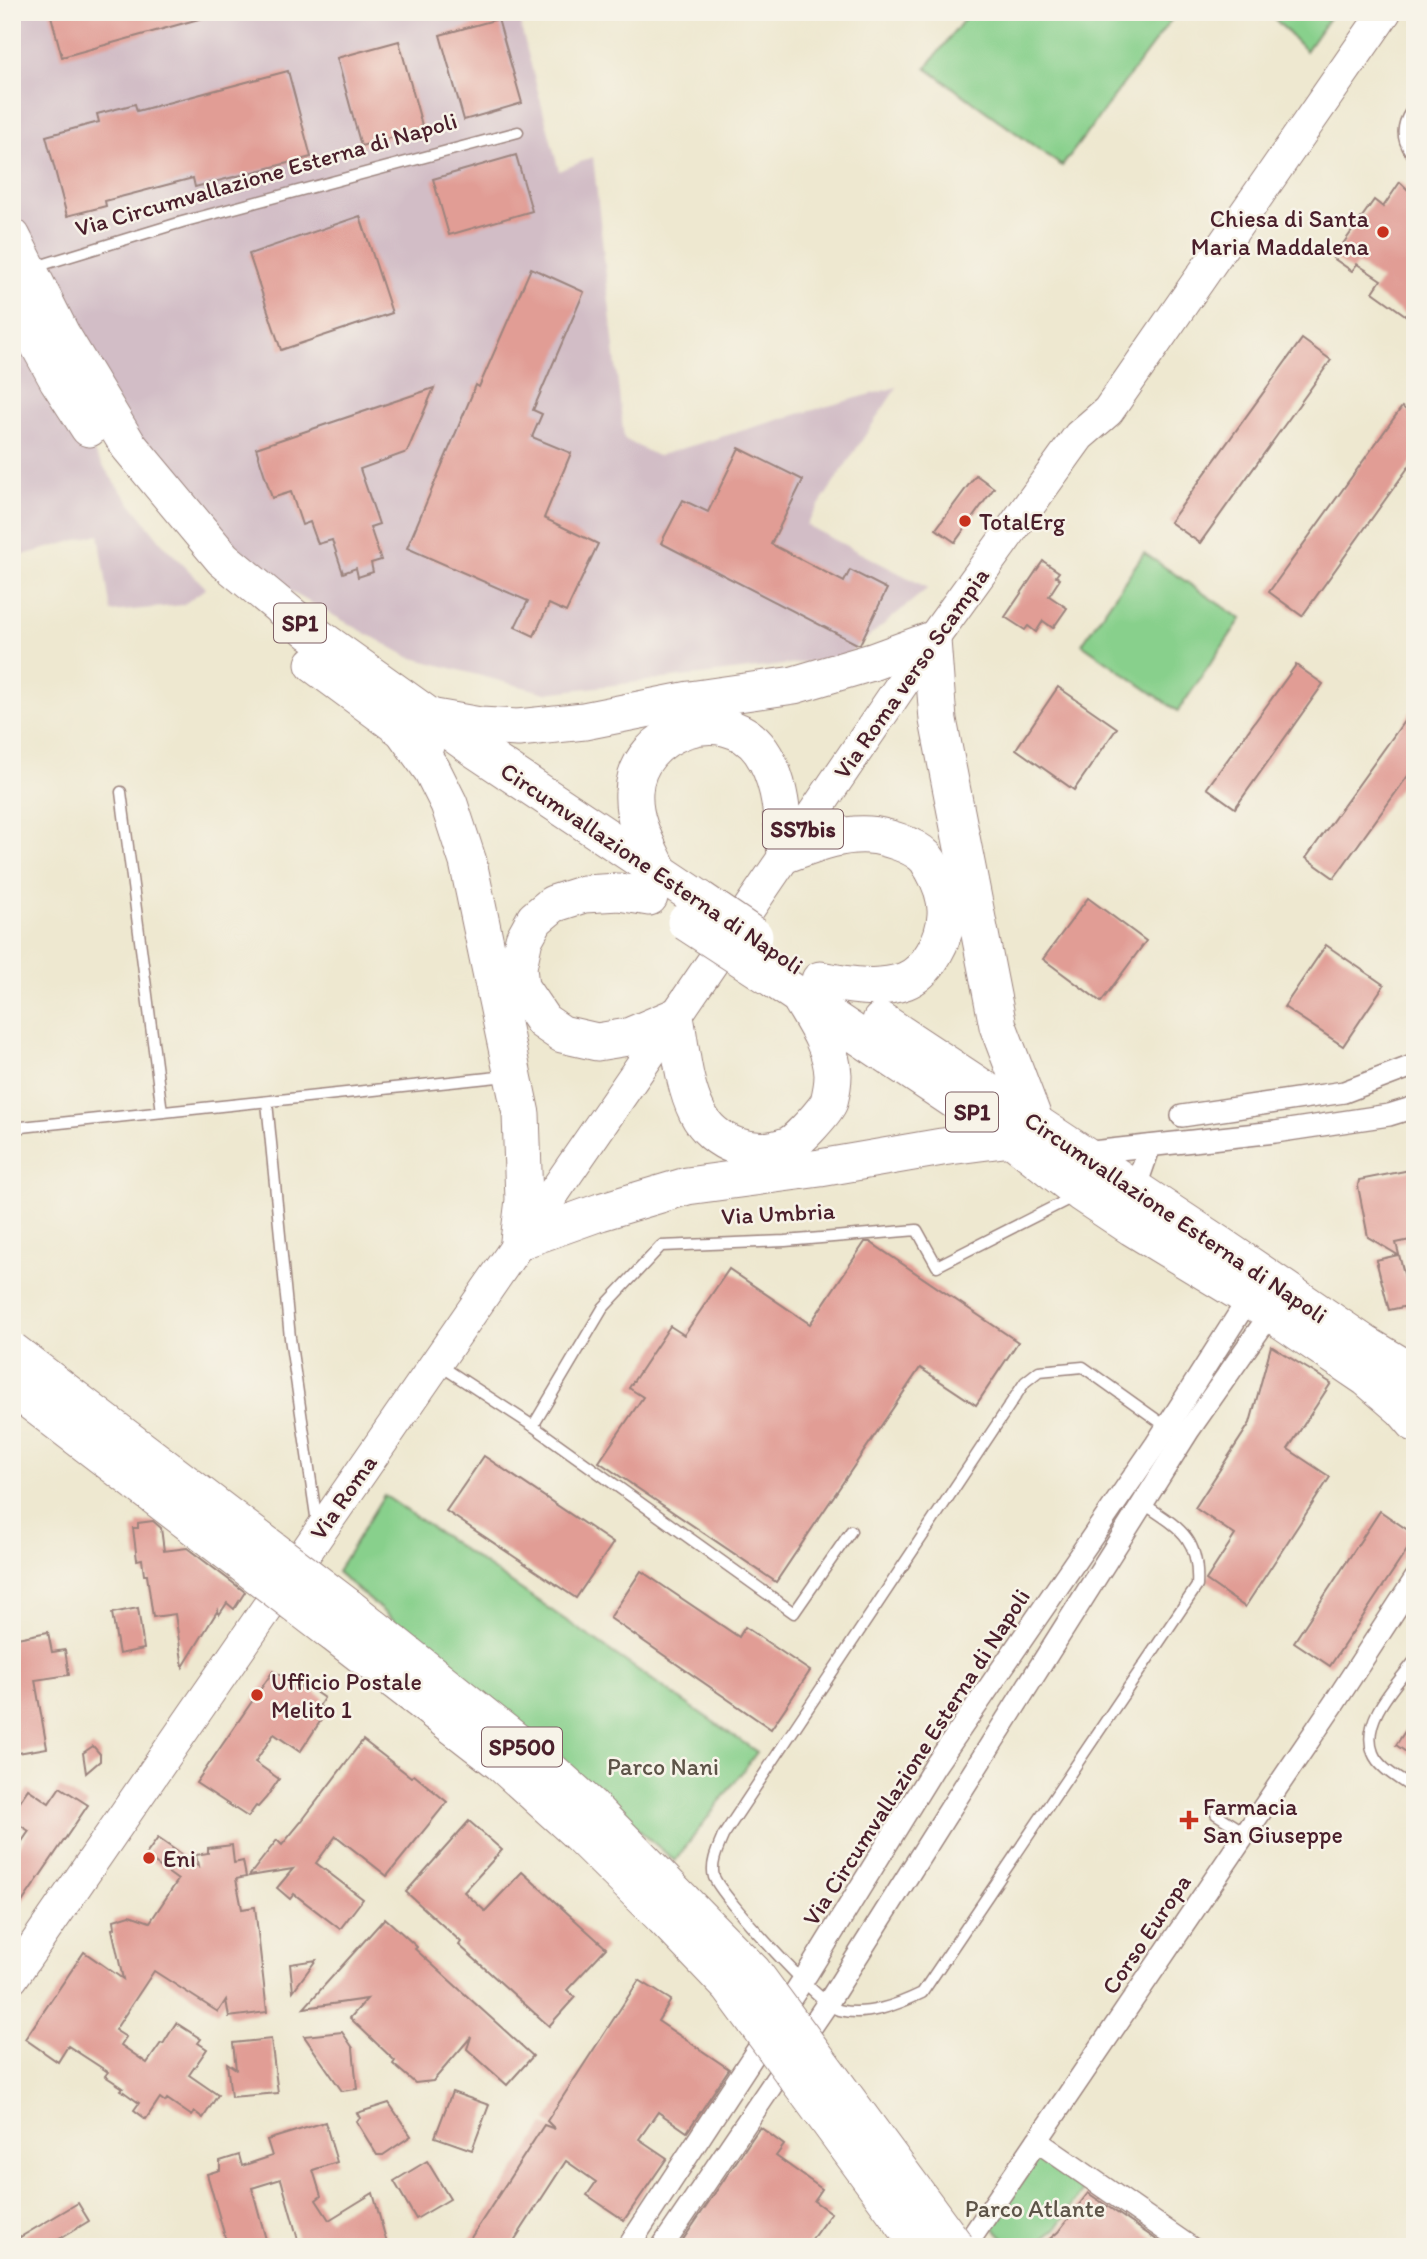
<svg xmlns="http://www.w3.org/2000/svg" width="1427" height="2259" viewBox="0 0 1427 2259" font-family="Itim,sans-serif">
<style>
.industrial{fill:#d2bdc6}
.green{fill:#88d08c;stroke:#69785c;stroke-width:2}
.building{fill:#e19d95}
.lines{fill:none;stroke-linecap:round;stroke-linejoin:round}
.lane-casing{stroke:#9c847e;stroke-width:13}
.street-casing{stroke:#9c847e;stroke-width:24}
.primary-casing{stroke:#9c847e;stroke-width:34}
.highway-casing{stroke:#9c847e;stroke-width:39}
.lane{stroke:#fff;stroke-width:10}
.street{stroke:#fff;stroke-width:21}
.primary{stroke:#fff;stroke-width:32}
.highway{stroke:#fff;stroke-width:37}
.highway-bridge-casing{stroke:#9c847e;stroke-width:39;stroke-linecap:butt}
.highway-bridge{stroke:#fff;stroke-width:37}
.poi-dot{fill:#c8321e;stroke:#f7f3e8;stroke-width:2.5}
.labels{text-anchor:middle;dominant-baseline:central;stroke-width:5;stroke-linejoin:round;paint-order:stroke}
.shield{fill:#f7f3e8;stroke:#7e5f64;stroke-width:2}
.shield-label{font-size:23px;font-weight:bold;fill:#4a1f2b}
.street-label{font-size:24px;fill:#4a1f2b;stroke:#f7f3e8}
.poi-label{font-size:24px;fill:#4a1f2b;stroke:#f7f3e8;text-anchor:start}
.park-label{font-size:24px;fill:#5d5448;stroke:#f7f3e8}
</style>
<rect width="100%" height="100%" fill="#f7f3e8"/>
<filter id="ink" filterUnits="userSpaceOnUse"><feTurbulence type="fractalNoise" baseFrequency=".0143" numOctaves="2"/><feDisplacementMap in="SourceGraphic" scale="14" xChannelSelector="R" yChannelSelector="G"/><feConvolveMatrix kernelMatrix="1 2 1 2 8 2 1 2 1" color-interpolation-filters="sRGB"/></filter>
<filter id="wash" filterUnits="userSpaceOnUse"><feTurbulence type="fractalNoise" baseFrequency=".00686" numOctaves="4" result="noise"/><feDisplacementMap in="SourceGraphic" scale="28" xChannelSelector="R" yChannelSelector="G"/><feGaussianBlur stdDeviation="1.57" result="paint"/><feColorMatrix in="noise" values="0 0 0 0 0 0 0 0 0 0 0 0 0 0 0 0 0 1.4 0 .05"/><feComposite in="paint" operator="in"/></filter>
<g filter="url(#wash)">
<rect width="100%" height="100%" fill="#eee8d0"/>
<g class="industrial">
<path d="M12,12H517L559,171L593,157L624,439L657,456L788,417L897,387L806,525L928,588L843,658L546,693L409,657L273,582L204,515L135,435L20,227L12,206Z"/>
<path d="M12,320L40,375L117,486L162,543L206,588L183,605L111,612L99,534L12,558Z"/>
</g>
<g class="green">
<path d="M970,12H1014L1038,18L1054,12H1177L1062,166L926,68Z"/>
<path d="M1268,12H1333L1306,51Z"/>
<path d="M1144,553L1241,619L1178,711L1082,644Z"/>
<path d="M384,1495L757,1752L675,1861L337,1572Z"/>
<path d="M1040,2150L1088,2183L1056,2229L1032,2247H1012L989,2223Z"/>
</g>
<g id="blocks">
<g class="building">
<path d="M50,12H205L206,17L62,57Z"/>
<path d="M498,19L522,103L464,120L440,35Z"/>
<path d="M399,41L423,129L361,146L337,58Z"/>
<path d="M288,71L311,157L195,187L193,178L105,201L106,206L67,216L46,136L99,122L97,114L135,104L137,111Z"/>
<path d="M516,155L532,211L449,235L433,179Z"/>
<path d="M1400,182L1415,197V322L1373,292L1381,280L1357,264L1352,271L1333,258L1374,200L1383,207Z"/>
<path d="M360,216L392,313L281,350L249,254Z"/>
<path d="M531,268L584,292L533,410L542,414L532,437L571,453L544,518L598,544L566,612L549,604L534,636L515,627L528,601L407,548L476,385L479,387Z"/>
<path d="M1302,339L1331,360L1200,543L1170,522Z"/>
<path d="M434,388L407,452L360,469L379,524L370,527L381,560L371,563L373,572L358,577L356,568L343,573L332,540L318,544L310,522L302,525L291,492L272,498L256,448Z"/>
<path d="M1402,407L1415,416V458L1302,616L1269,592Z"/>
<path d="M739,448L803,480L771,544L844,582L850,570L887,589L860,644H857L661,543L683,500L708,512Z"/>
<path d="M976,475L994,488L955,542L936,529Z"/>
<path d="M1043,561L1059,572L1056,576L1060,579L1049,596L1067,608L1053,628L1043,621L1036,632L1028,626L1025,630L1005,617Z"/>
<path d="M1296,665L1323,684L1235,808L1207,788Z"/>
<path d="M1058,687L1117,728L1074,790L1016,749Z"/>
<path d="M1415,706V766L1334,878L1306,858Z"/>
<path d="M1088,898L1146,941L1101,1002L1043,959Z"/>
<path d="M1326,945L1384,985L1343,1046L1284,1007Z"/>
<path d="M1415,1169V1239L1396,1243L1412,1305L1389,1310L1376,1260L1398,1255L1368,1237L1358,1186L1359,1180Z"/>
<path d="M865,1242H870L1018,1342L976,1405L920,1368L776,1582L599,1462L643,1397L629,1388L670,1326L684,1335L729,1269L810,1324Z"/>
<path d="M1271,1346L1331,1383L1288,1449L1330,1477L1245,1607L1206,1580L1235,1535L1195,1508L1250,1423Z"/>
<path d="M484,1456L613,1543L576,1598L446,1511Z"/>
<path d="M1380,1511L1415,1535V1538L1330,1666L1294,1642Z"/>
<path d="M153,1521L161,1528L164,1551L187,1548L245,1592L234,1609L227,1603L219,1615L218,1610L183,1667L175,1614L153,1617L147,1575H144L142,1559L137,1560L133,1528H138V1523Z"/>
<path d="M641,1571L739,1637L745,1627L810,1671L771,1729L610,1618Z"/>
<path d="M138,1608L144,1649L119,1654L112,1613Z"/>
<path d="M48,1632L52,1652L65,1650L69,1675L35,1680L47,1748L12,1754V1639Z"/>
<path d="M273,1671L300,1687L302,1683L324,1698L319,1706L327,1711L300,1752L274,1734L255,1762L279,1779L266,1798L258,1807L256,1806L248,1817L196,1783Z"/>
<path d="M1415,1716V1758L1396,1745Z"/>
<path d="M363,1740L411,1777L414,1775L447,1802L387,1876L336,1836L316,1863L363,1899L340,1929L294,1894L290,1899L277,1888L293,1869L249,1876L277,1840L282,1845L301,1822Z"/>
<path d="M93,1746L100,1754V1761L86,1773L83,1753Z"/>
<path d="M60,1787L88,1805L12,1917V1856L29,1831L12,1820V1813L28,1789L49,1803Z"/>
<path d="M469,1821L502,1850L464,1892L485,1911L522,1872L606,1948L567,1990L575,1997L549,2026L459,1945L461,1942L406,1892Z"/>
<path d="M158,1838L198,1866L196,1855L208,1853V1848L232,1845L234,1863L243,1861L246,1877L236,1879L242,1909L255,1907L267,2012L229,2017L226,2000L218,2012L154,1971L115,2030L126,2037L121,2045L147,2063L161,2043L163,2044L176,2023L201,2039L198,2043L207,2049L189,2075L218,2095L203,2118L195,2112L192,2116L167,2099L165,2102L160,2098L146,2119L134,2110L139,2103L121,2090L123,2088L105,2076L108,2072L68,2046L58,2062L25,2039L84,1952L123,1979L112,1929L115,1928L114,1920L130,1915L150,1922L178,1880L145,1856Z"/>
<path d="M385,1918L417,1947L415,1949L533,2056L507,2085L467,2049L471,2037L433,2081L415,2083L393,2064L395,2061L350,2018L367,1999L304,2008Z"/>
<path d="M316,1960L293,1991L290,1964Z"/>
<path d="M639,1980L671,2000L658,2021L729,2069L687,2132L658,2112L639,2139L667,2158L624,2220L587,2195L596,2182L566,2161L510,2247H465L544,2125L555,2129L547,2121Z"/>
<path d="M342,2032L353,2048L357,2089L342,2091L304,2036Z"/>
<path d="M271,2039L278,2093L231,2097L227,2063L236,2069L233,2043Z"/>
<path d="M452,2092L489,2105L472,2150L435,2137Z"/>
<path d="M389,2103L411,2136L383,2155H377L356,2121L360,2118L357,2113Z"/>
<path d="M325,2122L337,2162L313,2170L321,2196L316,2200L329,2220L373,2193L388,2247H300L281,2179L252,2188L268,2247H228L207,2174L220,2170V2161L239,2155L242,2166L272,2156L267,2140Z"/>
<path d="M760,2127L784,2145L776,2156L822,2189L814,2201L831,2213L806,2247H678Z"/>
<path d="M427,2161L450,2199L416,2219L394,2181Z"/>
<path d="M1088,2193L1167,2247H1040L1058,2232Z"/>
<path d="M78,2203L89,2221L46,2247H12V2242Z"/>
</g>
</g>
</g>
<g filter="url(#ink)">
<use href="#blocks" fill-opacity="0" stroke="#9c847e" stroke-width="2"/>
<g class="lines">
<g class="lane-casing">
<g id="lane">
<path d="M35,267L182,222L518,132"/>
<path d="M121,792L162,1112"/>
<path d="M267,1102L290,1338L317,1523"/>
<path d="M12,1128L507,1076"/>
<path d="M438,1364L533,1426L794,1613L851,1531"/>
<path d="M533,1426L603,1308L661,1246L785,1241L917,1230L937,1266L1073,1197"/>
<path d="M1141,1502C1178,1527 1200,1536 1197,1586L922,1993C897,2005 866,2017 839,2010C821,2006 721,1896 714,1877C710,1864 718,1848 723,1836L1025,1382L1039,1371L1083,1367L1167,1427"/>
<path d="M1415,1660C1397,1684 1360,1720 1373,1753C1379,1769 1402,1780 1415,1790"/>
<path d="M1216,1814L1246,1833"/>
</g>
</g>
<g class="street-casing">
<g id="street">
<path d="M1415,115C1407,127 1407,137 1415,149"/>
<path d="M1182,1116L1344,1092L1415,1065"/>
<path d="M1083,1153L1275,1132L1389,1115L1415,1107"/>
<path d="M1135,1189L1150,1146"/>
<path d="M1037,2141L1190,2247"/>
<path d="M628,2247L807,1974L935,1766L1156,1444L1249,1298"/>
<path d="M662,2247L829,2001L1189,1430L1271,1313"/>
<path d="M965,2247L1335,1702L1415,1579"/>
</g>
</g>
<g class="primary-casing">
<path id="primary" d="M12,1978L675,1017L932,640L1079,436L1108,411L1385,12"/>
</g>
<g class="highway-casing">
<g id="highway">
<path d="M12,237L61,334L128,445L223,559L311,632L472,747L701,900"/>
<path d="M12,296L58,380L89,428"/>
<path d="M314,664L425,746"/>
<path d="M429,717L480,726L518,728L584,721L690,700L794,685L872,662L932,640L938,720L998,1026L1035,1123"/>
<path d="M406,734L432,770L449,804L468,862L521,1114L524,1200L519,1241L600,1212L687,1186L820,1168L942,1147L1011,1138"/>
<path d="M660,873C648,847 632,822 634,792C636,732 725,700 761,751C782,781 782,820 786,854C814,844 840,833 869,835C885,836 913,845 924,856C928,859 930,865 933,869C941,883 947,899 946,915C945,939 928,972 905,981C878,991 848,985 820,980"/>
<path d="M649,897L619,892L584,894L553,904L535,919L524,939L518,967L520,987L543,1021L562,1034L597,1042L628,1037L675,1017C681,1048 683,1084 697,1112C713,1145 755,1159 789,1145C798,1141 826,1110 829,1102C831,1094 833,1083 833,1075C832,1048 815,1023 802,1001"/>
<path d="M775,980L1011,1138L1081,1193L1132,1227L1249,1298L1367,1378L1403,1409L1415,1423"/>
<path d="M881,1021L1221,1246L1365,1344L1415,1374"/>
<path d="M348,1607L533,1755L589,1805L683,1901"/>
<path d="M332,1632L501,1763L576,1831L664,1918"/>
</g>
</g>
<use href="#lane" class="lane"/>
<use href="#street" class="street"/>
<use href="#primary" class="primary"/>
<use href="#highway" class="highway"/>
<g class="highway-bridge-casing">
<g id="highway-bridge">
<path d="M701,900L754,936"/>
<path d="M686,922L775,980"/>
<path d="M12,1351L348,1607"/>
<path d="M12,1387L332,1632"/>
<path d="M683,1901L753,1972L956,2247"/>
<path d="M664,1918L730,1987L921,2247"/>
</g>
</g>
<use href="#highway-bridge" class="highway-bridge"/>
</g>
</g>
<g class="poi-dot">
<circle cx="1383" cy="232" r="7"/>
<circle cx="965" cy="521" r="7"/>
<circle cx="257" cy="1695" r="7"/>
<path d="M1185.5 1809.5h7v7h7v7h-7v7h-7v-7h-7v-7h7z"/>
<circle cx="149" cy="1858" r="7"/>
</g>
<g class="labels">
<g class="shield">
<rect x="274" y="603.5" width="52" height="39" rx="5"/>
<rect x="763" y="809.5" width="80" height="39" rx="5"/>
<rect x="946" y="1092.5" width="52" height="39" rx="5"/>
<rect x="482" y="1727.5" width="80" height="39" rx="5"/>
</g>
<g class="shield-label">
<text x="300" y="623">SP1</text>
<text x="803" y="829">SS7bis</text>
<text x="972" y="1112">SP1</text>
<text x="522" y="1747">SP500</text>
</g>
<g class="street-label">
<text transform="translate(266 174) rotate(-16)">Via Circumvallazione Esterna di Napoli</text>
<text transform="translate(911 673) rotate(-55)">Via Roma verso Scampia</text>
<text transform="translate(652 868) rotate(34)">Circumvallazione Esterna di Napoli</text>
<text transform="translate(778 1213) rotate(-3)">Via Umbria</text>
<text transform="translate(1176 1217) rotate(34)">Circumvallazione Esterna di Napoli</text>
<text transform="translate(343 1497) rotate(-55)">Via Roma</text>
<text transform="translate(916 1757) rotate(-57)">Via Circumvallazione Esterna di Napoli</text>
<text transform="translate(1146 1934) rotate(-56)">Corso Europa</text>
</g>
<g class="poi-label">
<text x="1369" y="218" text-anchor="end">Chiesa di Santa<tspan x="1369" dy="28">Maria Maddalena</tspan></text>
<text x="979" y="521">TotalErg</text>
<text x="271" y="1681">Ufficio Postale<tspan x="271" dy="28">Melito 1</tspan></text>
<text x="1203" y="1806">Farmacia<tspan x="1203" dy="28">San Giuseppe</tspan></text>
<text x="163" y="1858">Eni</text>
</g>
<g class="park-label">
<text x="663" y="1766">Parco Nani</text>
<text x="1035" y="2208">Parco Atlante</text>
</g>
</g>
<rect width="1427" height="2259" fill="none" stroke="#f7f3e8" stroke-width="42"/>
</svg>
